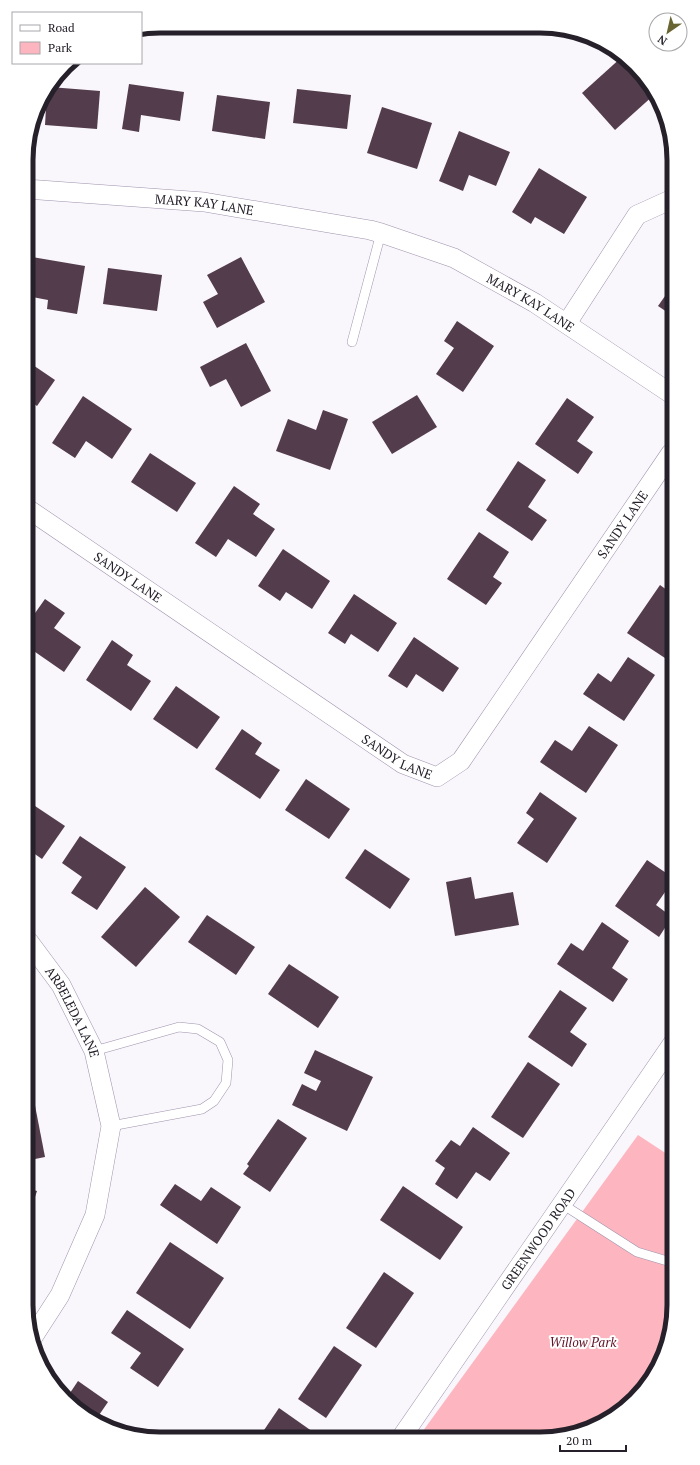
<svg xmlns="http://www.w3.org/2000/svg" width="700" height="1465" viewBox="0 0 700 1465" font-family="'PT Serif',serif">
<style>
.green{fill:#fdb6bf}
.building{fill:#533c4c}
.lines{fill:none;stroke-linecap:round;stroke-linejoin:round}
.lane-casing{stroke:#9f93ad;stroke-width:10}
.street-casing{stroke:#9f93ad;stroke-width:20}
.lane{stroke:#fff;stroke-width:9}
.street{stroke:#fff;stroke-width:19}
.labels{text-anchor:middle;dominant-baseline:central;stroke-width:4;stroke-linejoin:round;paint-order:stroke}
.street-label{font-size:13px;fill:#25202a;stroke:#fff}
.park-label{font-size:13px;font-style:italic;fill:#621529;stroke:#fff}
.rim{fill:none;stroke:#25202a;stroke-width:5}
</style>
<rect width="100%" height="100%" fill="#f9f6fc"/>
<path class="green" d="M638,1135L673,1158L674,1314L664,1356L641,1393L614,1417L575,1434L420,1435Z"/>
<g class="building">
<path d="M623,56L655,94L615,130L582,93Z"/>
<path d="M129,84L184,92L180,121L141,115L139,132L122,129Z"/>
<path d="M50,87L100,91L97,129L45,125L47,91Z"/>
<path d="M297,89L351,95L347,129L293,123Z"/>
<path d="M217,95L270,102L265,139L212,131Z"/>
<path d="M382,107L432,123L417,169L367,153Z"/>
<path d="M459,131L510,152L496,186L469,175L463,191L439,181Z"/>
<path d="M539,168L587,197L564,234L535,217L531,224L512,212Z"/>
<path d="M32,257L85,266L77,314L47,309L48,300L27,296Z"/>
<path d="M241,257L265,302L217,328L203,302L218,294L207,275Z"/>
<path d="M108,268L162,275L157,311L103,304Z"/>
<path d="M670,289V314L658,306Z"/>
<path d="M457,321L494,346L463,392L436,374L454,348L444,341Z"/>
<path d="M246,343L271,391L241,407L226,379L210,387L200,367Z"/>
<path d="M27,361L55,380L37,406L27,399Z"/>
<path d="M417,395L437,427L392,454L372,422Z"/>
<path d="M83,396L132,429L112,459L86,441L75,458L52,443Z"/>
<path d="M567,398L594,417L577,441L593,452L578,474L535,444Z"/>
<path d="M323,410L348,419L330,470L276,451L288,419L316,430Z"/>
<path d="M150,453L196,483L177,512L131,482Z"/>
<path d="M518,461L546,480L528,507L547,520L532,541L486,510Z"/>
<path d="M234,486L260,504L253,514L275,529L256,557L228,539L216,557L195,543Z"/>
<path d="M479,532L509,552L493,577L502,583L486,605L447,579Z"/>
<path d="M283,549L330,581L312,609L286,592L280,601L258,586Z"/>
<path d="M660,585L671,593V662L627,633Z"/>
<path d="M354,594L397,623L378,652L351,634L345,644L328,633Z"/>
<path d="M45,599L65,613L54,628L81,647L64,672L28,647V623Z"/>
<path d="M414,637L459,668L443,692L416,674L407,688L388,676Z"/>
<path d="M112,640L133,655L127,665L151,681L131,711L86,680Z"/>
<path d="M628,657L655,675L624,721L583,694L598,673L611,682Z"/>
<path d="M176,686L220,717L197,749L153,719Z"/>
<path d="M589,726L618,745L586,793L540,762L555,740L572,751Z"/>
<path d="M242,729L262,743L255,754L280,770L260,799L215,769Z"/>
<path d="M306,779L350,809L329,839L285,810Z"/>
<path d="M540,792L577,818L547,863L517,843L534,819L526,813Z"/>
<path d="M29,802L65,826L42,859L29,850Z"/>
<path d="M80,836L126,867L97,910L71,893L82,877L62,863Z"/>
<path d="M365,849L410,879L390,909L345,878Z"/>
<path d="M647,860L672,877V882L656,905L672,917L659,937L615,906Z"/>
<path d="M471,877L475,899L513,892L519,925L455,936L446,882Z"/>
<path d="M145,887L180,917L136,967L101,937Z"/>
<path d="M207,915L255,947L236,975L188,942Z"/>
<path d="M602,922L629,941L612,968L628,979L613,1002L557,964L571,943L583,951Z"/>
<path d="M289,964L339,997L318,1028L268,994Z"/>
<path d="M560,990L587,1008L570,1032L587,1044L572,1067L528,1037Z"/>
<path d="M315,1050L373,1077L347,1131L292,1105L302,1084L316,1091L321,1081L304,1073Z"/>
<path d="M528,1062L560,1084L523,1138L491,1117Z"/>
<path d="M32,1090L45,1157L30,1160V1091Z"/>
<path d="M278,1119L307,1138L270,1192L243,1174L249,1166L247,1164Z"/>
<path d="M473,1127L510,1153L490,1181L476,1172L457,1199L435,1184L445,1168L435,1161L451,1140L460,1146Z"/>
<path d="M175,1184L201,1201L211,1187L241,1207L217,1244L160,1205Z"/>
<path d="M403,1186L463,1227L440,1260L380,1220Z"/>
<path d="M30,1189L37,1191L30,1212Z"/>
<path d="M170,1242L224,1278L190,1329L136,1293Z"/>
<path d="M384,1272L414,1293L376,1348L346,1328Z"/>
<path d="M127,1310L184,1349L158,1387L130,1368L141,1353L111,1333Z"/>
<path d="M334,1346L362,1365L326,1418L298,1399Z"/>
<path d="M78,1381L108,1402L97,1418L71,1406L66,1399Z"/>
<path d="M279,1408L316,1434L315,1436H260Z"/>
</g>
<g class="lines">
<g class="lane-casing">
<g id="lane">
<path d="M352,342L381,233"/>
<path d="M94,1051L179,1027L198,1029L220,1042L228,1060L226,1083L214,1101L202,1109L111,1126"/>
<path d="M562,1204L637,1252L674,1263"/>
</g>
</g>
<g class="street-casing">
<g id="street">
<path id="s1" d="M26,189L204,202L370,230L381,233L454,258L535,303L670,393"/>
<path d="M567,323L637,215L670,200"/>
<path id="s2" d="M28,509L403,764L437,777L461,761L671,453"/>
<path id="s3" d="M29,942L61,985L94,1051L111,1126L95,1215L60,1295L31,1340"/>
<path id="s4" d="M403,1435L673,1043"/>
</g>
</g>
<use href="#lane" class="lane"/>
<use href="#street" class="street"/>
</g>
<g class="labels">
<g class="street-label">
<text stroke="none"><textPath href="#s1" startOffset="179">MARY KAY LANE</textPath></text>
<text stroke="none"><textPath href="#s1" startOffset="524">MARY KAY LANE</textPath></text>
<text stroke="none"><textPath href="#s2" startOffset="805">SANDY LANE</textPath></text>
<text stroke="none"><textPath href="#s2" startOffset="121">SANDY LANE</textPath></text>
<text stroke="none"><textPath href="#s2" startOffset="445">SANDY LANE</textPath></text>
<text stroke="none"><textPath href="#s3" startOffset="83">ARBELEDA LANE</textPath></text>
<text stroke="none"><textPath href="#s4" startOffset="238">GREENWOOD ROAD</textPath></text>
</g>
<g class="park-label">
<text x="583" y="1342">Willow Park</text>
</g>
</g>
<path d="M0 0H700V1465H0ZM160 33H540A127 127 0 0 1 667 160V1305A127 127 0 0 1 540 1432H160A127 127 0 0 1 33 1305V160A127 127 0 0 1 160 33Z" fill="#fff" fill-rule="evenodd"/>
<path class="rim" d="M160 33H540A127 127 0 0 1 667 160V1305A127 127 0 0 1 540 1432H160A127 127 0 0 1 33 1305V160A127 127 0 0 1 160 33Z"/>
<rect x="12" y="12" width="130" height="52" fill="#ffffff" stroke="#a8a6aa"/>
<rect x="20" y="25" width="20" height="6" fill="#ffffff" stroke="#a8a6aa"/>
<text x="48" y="32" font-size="12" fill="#25202a">Road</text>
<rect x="20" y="42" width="20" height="12" fill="#fdb6bf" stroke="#a8a6aa"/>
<text x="48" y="52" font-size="12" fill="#25202a">Park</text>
<g transform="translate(668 32) rotate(214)"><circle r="19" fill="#ffffff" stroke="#a8a6aa"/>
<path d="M0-3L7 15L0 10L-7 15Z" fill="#696532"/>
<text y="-6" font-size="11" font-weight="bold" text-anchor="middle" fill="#25202a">N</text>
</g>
<path d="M560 1445v6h66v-6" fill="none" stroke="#25202a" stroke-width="2"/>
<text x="566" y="1445" font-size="12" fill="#25202a" stroke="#ffffff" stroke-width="3" paint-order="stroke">20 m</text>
</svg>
